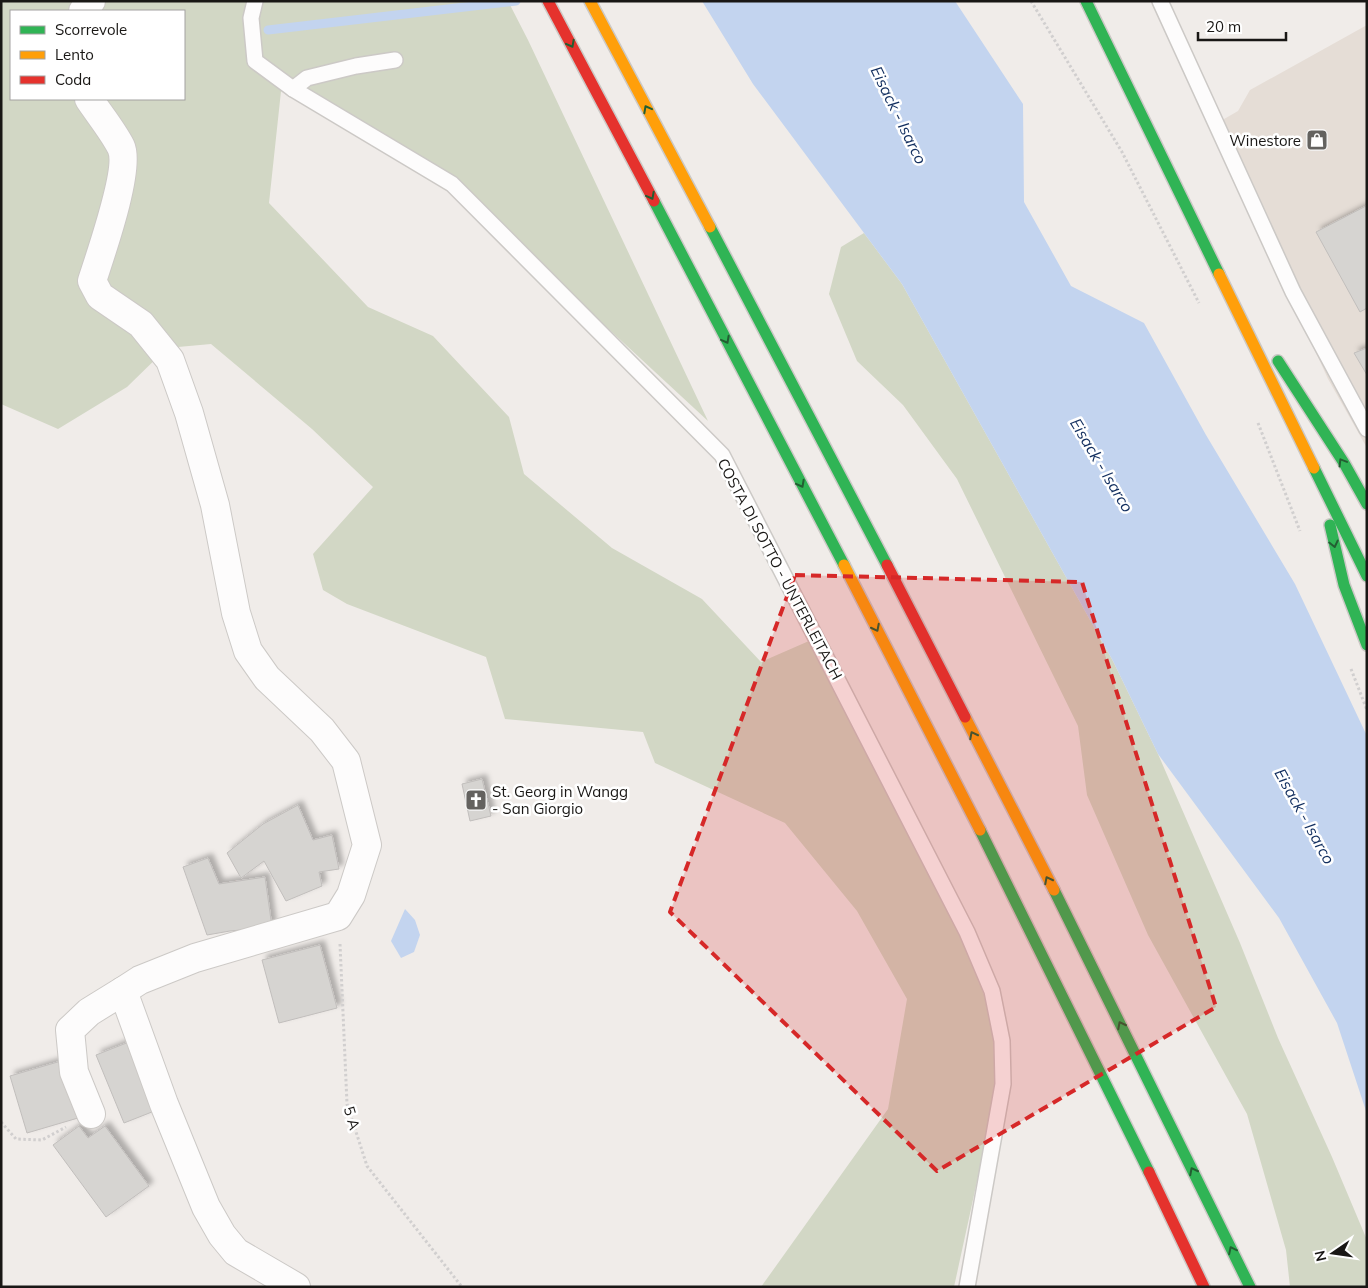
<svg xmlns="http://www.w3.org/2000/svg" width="1368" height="1288" viewBox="0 0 1368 1288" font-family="Mulish,sans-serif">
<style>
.built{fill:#e5ddd6}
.green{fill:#d2d7c5;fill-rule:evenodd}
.water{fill:#c3d4ef}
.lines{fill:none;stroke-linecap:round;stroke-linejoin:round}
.stream{stroke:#c3d4ef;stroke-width:9}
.building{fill:#d6d4d1;stroke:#c1bebc;filter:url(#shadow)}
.lane-casing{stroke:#ccc9c6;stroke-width:18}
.street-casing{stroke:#ccc9c6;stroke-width:30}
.fast-casing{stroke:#ccc9c6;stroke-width:14}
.slow-casing{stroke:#ccc9c6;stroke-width:14}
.jam-casing{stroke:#ccc9c6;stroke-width:14}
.path{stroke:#d1cfcf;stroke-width:3;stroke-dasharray:2.5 2.5;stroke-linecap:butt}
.lane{stroke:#fdfcfc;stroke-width:15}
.street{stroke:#fdfcfc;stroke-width:28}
.fast{stroke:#30b455;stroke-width:11}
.slow{stroke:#ff9f0a;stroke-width:11}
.jam{stroke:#e5322d;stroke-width:11}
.oneway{stroke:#235e32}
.marked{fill:#d62828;fill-opacity:0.2;stroke:#d62828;stroke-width:4;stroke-dasharray:10 6;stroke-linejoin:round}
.labels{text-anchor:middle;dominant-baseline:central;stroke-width:5;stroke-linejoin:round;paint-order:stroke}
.poi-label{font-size:15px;fill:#191715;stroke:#fff;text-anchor:end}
.street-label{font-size:15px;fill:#191715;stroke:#fff}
.water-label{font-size:16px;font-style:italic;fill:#102d5e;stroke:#fff}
</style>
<defs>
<filter id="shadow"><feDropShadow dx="4.5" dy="-4.5" stdDeviation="2.5" flood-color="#0004"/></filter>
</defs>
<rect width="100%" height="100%" fill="#f0ece9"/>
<path class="built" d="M1367,25V448L1328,379L1212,126L1238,111L1250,90Z"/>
<g class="green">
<path d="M1,1H508L528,40L708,421L452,184L282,82L269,203L368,307L433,336L509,417L524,474L612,548L702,599L761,662L809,641L972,960L989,1009L996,1051V1094L954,1287H761L888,1109L907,999L857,911L785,823L655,763L643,732L505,719L486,657L347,604L323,590L313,554L373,487L312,429L211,344L167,348L127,387L58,429L1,404ZM11,11H184V99H11Z"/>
<path d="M864,233L902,284L1113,661L1158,754L1240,943L1278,1038L1332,1157L1367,1240V1287H1290L1286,1250L1247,1114L1148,935L1087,795L1078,726L957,479L903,405L857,361L829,294L841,247Z"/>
</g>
<g class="water">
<path d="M702,1H955L1023,104L1024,202L1071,286L1144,323L1206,435L1295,584L1367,736V1114L1337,1023L1279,918L1158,754L1113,661L902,284L753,84Z"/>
<path d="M405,909L415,920L420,935L414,952L401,958L391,941Z"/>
</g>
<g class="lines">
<path class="stream" d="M268,30L516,1"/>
</g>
<g class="building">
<path d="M1366,206L1367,308L1360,312L1316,232Z"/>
<path d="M1367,348V375L1354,353Z"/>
<path d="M482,779L491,816L470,821L462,784Z"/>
<path d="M298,805L313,840L332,835L339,869L319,872L322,886L286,901L264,861L241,878L227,853L263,824Z"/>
<path d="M208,858L219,884L265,877L272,927L230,931L207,935L183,867Z"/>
<path d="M320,945L337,1008L279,1023L262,960Z"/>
<path d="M134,1040L162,1108L124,1123L96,1055Z"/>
<path d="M61,1061L78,1118L27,1133L10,1076Z"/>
<path d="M79,1126L88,1138L105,1126L149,1186L106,1217L53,1145Z"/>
</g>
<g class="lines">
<g class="lane-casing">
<g id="lane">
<path d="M255,1L251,18L255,61L293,89L452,184L722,455L967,932L992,991L1002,1041L1003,1084L967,1287"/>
<path d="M1160,1L1293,292L1367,429"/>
<path d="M293,89L307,78L356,66L395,60"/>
</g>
</g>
<g class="street-casing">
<g id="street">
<path d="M83,11L91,1"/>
<path d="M89,99C99,114 113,131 121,147C131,168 100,256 92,281L100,296L141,324L170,360L189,413L215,505L236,613L248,651L267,678L322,730L346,761L367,845L351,895L338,916L195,958L140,980L123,991L164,1104L206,1207L222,1235L236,1252L296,1287"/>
<path d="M91,1114L74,1072L70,1030L89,1012L123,991"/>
</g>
</g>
<g class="fast-casing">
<g id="fast">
<path d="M1086,1L1219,274"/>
<path d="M654,201L844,565"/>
<path d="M710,227L887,565"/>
<path d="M1278,361L1344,463L1367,504"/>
<path d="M1314,468L1367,576"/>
<path d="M1330,525L1344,585L1367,645"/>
<path d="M980,830L1149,1172"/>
<path d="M1054,890L1250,1287"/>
</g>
</g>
<g class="slow-casing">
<g id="slow">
<path d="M590,1L710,227"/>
<path d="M1219,274L1314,468"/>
<path d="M844,565L980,830"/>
<path d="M965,717L1054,890"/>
</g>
</g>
<g class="jam-casing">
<g id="jam">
<path d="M548,1L654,201"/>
<path d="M887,565L965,717"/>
<path d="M1149,1172L1204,1287"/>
</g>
</g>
<g class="path">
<path d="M1031,1L1122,152L1199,303"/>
<path d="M1258,423L1300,531"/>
<path d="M1351,669L1367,710"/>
<path d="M340,944L347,1104L367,1166L462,1287"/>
<path d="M1,1122L16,1139L42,1140L66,1127"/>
</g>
<use href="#lane" class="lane"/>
<use href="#street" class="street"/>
<use href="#fast" class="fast"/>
<use href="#slow" class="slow"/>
<use href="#jam" class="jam"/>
</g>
<defs><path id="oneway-chevron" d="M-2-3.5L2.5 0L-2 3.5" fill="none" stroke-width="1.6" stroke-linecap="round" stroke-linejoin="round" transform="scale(1.25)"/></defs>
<g class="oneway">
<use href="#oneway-chevron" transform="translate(571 44) rotate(62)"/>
<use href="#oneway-chevron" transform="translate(647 109) rotate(-118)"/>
<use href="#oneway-chevron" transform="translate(651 196) rotate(62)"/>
<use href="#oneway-chevron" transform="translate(726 340) rotate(62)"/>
<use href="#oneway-chevron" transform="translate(1342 462) rotate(-121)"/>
<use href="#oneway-chevron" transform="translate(801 484) rotate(62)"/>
<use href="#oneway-chevron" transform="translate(1334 544) rotate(77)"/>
<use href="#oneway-chevron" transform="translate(876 628) rotate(63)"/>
<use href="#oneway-chevron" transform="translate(973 735) rotate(-117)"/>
<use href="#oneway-chevron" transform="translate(1048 880) rotate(-117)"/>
<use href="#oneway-chevron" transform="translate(1121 1025) rotate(-117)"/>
<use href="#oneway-chevron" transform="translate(1193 1171) rotate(-117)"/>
<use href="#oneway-chevron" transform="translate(1232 1250) rotate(-116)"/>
</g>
<path class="marked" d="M795,575L1082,582L1216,1007L937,1171L670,912Z"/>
<defs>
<g id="shop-square" transform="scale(1.125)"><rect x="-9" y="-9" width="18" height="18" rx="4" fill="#64625f" stroke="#fff"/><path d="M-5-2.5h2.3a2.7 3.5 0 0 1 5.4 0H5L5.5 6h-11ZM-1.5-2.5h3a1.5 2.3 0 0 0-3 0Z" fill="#fff"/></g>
<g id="church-square" transform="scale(1.125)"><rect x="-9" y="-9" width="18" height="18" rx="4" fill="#64625f" stroke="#fff"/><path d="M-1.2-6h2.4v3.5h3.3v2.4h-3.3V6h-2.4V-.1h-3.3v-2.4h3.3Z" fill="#fff"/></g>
</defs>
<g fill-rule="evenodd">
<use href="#shop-square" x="1317" y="140"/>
<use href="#church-square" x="476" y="800"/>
</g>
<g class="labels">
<g class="poi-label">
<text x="1301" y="140">Winestore</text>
<text x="492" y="791" text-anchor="start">St. Georg in Wangg<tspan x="492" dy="17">- San Giorgio</tspan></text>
</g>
<g class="street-label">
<text transform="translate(780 569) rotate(62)">COSTA DI SOTTO - UNTERLEITACH</text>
<text transform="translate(352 1118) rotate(74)">5 A</text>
</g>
<g class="water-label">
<text transform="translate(899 115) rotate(64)">Eisack - Isarco</text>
<text transform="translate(1102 465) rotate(59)">Eisack - Isarco</text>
<text transform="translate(1305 816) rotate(61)">Eisack - Isarco</text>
</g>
</g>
<rect width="1368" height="1288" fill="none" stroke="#191715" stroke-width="5"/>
<rect x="10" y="10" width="175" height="90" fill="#ffffff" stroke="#a3a2a1"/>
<rect x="20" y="26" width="25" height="8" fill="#30b455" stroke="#a3a2a1"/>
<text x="55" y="35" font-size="15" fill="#191715">Scorrevole</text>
<rect x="20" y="51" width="25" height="8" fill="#ff9f0a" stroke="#a3a2a1"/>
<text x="55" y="60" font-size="15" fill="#191715">Lento</text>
<rect x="20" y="76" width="25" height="8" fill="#e5322d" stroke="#a3a2a1"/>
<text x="55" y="85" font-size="15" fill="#191715">Coda</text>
<g transform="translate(1333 1253) rotate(257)" stroke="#ffffff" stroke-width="4" paint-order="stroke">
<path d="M0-4L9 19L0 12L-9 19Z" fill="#191715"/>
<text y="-8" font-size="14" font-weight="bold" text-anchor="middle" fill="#191715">N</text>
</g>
<path d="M1198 32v8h88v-8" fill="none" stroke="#191715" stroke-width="2.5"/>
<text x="1206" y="32" font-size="15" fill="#191715" stroke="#ffffff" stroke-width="4" paint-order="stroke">20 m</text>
</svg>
